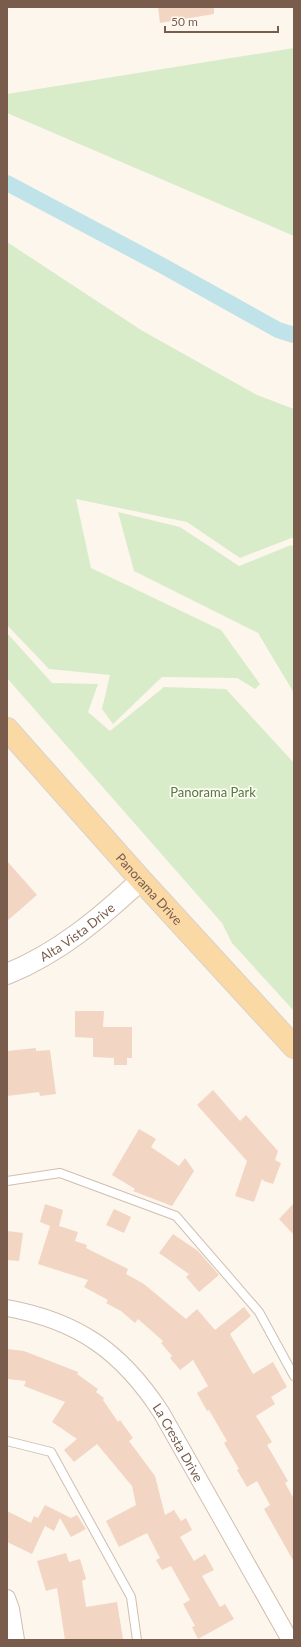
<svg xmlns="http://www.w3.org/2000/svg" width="301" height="1647" viewBox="0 0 301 1647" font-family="Lato,sans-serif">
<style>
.green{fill:#d8ecc9}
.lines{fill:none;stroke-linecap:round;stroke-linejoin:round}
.canal{stroke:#bfe3e8;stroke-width:16}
.building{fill:#f3d5c3}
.service-casing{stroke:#d1beb0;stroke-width:10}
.minor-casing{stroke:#d1beb0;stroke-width:18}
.tertiary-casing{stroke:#d1beb0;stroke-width:22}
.primary-casing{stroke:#dad1cd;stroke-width:24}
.service{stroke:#fff;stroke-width:8}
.minor{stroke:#fff;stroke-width:16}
.tertiary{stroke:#fff;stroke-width:20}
.primary{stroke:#fbd9a5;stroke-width:22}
.labels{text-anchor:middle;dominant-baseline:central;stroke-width:3.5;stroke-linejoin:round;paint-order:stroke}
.park-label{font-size:13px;fill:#537a41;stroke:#fffaf3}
.street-label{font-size:13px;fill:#7a5c4d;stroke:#fffaf3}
</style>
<rect width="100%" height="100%" fill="#fdf6ec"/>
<g class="green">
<path d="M294,48V236L7,113V94Z"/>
<path d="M7,242L141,330L257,395L294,409V537L240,558L187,522L76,499L91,568L221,630L260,684L255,689L237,678L162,677L113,724L102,709L110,675L49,669L7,625Z"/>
<path d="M118,512L180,527L239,566L291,545L294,547V693L258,633L134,571Z"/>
<path d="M7,633L52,683L98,684L88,712L110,731L164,687L226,689L294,763V1011L232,943L222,923L7,678Z"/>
</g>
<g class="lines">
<path class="canal" d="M7,183L163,266L278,330L294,335"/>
</g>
<g class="building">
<path d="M158,7H214V14L160,23Z"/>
<path d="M7,861L37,895L7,921Z"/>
<path d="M75,1011H104L103,1027H132V1058H127V1065H114V1058L93,1057V1038L75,1037Z"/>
<path d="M36,1048V1051L50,1050L56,1094L40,1096L39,1092L7,1096V1051Z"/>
<path d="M213,1090L240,1121L246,1115L278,1151L275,1160L281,1163L273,1184L264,1181L262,1179L254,1202L235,1196L247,1161L197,1105Z"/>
<path d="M139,1129L156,1139L151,1147L179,1166L185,1158L194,1171L172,1206L133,1191L135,1189L112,1175Z"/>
<path d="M294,1203V1235L279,1219Z"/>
<path d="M45,1204L63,1210L59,1226L78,1232L75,1241L87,1245L86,1248L128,1269L126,1274L144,1284L186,1319L197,1309L215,1330L244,1307L251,1316L230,1334L253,1374L273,1362L287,1387L271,1397L275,1404L256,1416L272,1442L267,1445L288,1481L285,1483L294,1499V1562L264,1509L270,1505L257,1481L247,1487L237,1470L239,1469L224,1443L227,1441L209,1410L207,1411L197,1393L208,1386L193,1360L180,1370L170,1358L172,1356L161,1343L163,1341L138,1319L135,1323L121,1311L106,1303L108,1300L84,1287L88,1280L38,1264L50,1226L40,1222Z"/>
<path d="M114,1209L131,1217L124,1233L106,1225Z"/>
<path d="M7,1231L23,1233L19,1261L7,1260Z"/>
<path d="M173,1234L198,1251L219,1275L199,1292L186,1277L189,1274L159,1253Z"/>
<path d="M7,1349L24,1351L78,1372L77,1374L98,1389L96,1392L104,1398L103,1400L118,1422L120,1420L133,1438L129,1441L155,1476L165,1515L174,1510L181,1521L186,1518L192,1530L180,1537L194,1561L205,1554L214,1570L202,1576L220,1607L225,1604L234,1619L198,1639L192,1627L195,1626L183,1604L190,1600L171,1566L162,1570L156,1560L160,1558L147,1533L119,1547L106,1521L136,1505L132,1486L97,1444L74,1462L64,1450L77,1439L52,1422L65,1402L24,1386L26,1381L7,1379Z"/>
<path d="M45,1505L71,1518L77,1515L86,1529L71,1537L60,1518L54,1531L45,1526L32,1554L7,1542V1511L31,1523L34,1516L38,1518Z"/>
<path d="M66,1553L69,1562L80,1559L86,1579L82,1581L86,1607L117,1602L123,1639L65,1640L57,1588L46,1591L37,1561Z"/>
</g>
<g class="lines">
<g class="service-casing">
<g id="service">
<path d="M7,1181L60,1173L176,1216L259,1312L294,1376"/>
<path d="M7,1441L51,1452L131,1597L137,1640"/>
</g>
</g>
<g class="minor-casing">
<g id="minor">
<path id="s1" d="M7,1308C78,1321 121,1351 161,1412L290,1640"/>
<path d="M7,1598L11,1609L16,1640"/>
</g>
</g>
<g class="tertiary-casing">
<g id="tertiary">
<path id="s2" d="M7,974C59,953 100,918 141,880"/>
</g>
</g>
<g class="primary-casing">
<g id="primary">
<path id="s3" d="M7,729L141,880L294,1047"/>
</g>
</g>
<use href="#service" class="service"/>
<use href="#minor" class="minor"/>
<use href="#tertiary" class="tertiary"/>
<use href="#primary" class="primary"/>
</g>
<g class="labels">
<g class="park-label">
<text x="213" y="792">Panorama Park</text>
</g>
<g class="street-label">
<text stroke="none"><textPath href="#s3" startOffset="214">Panorama Drive</textPath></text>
<text stroke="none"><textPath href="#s2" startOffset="82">Alta Vista Drive</textPath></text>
<text stroke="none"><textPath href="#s1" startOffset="227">La Cresta Drive</textPath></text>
</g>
</g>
<rect width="301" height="1647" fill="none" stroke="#7a5c4d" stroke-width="16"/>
<path d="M165 26v6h113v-6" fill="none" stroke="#7a5c4d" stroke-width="2"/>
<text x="171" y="26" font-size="12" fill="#7a5c4d" stroke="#fffaf3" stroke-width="3" paint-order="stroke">50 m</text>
</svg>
